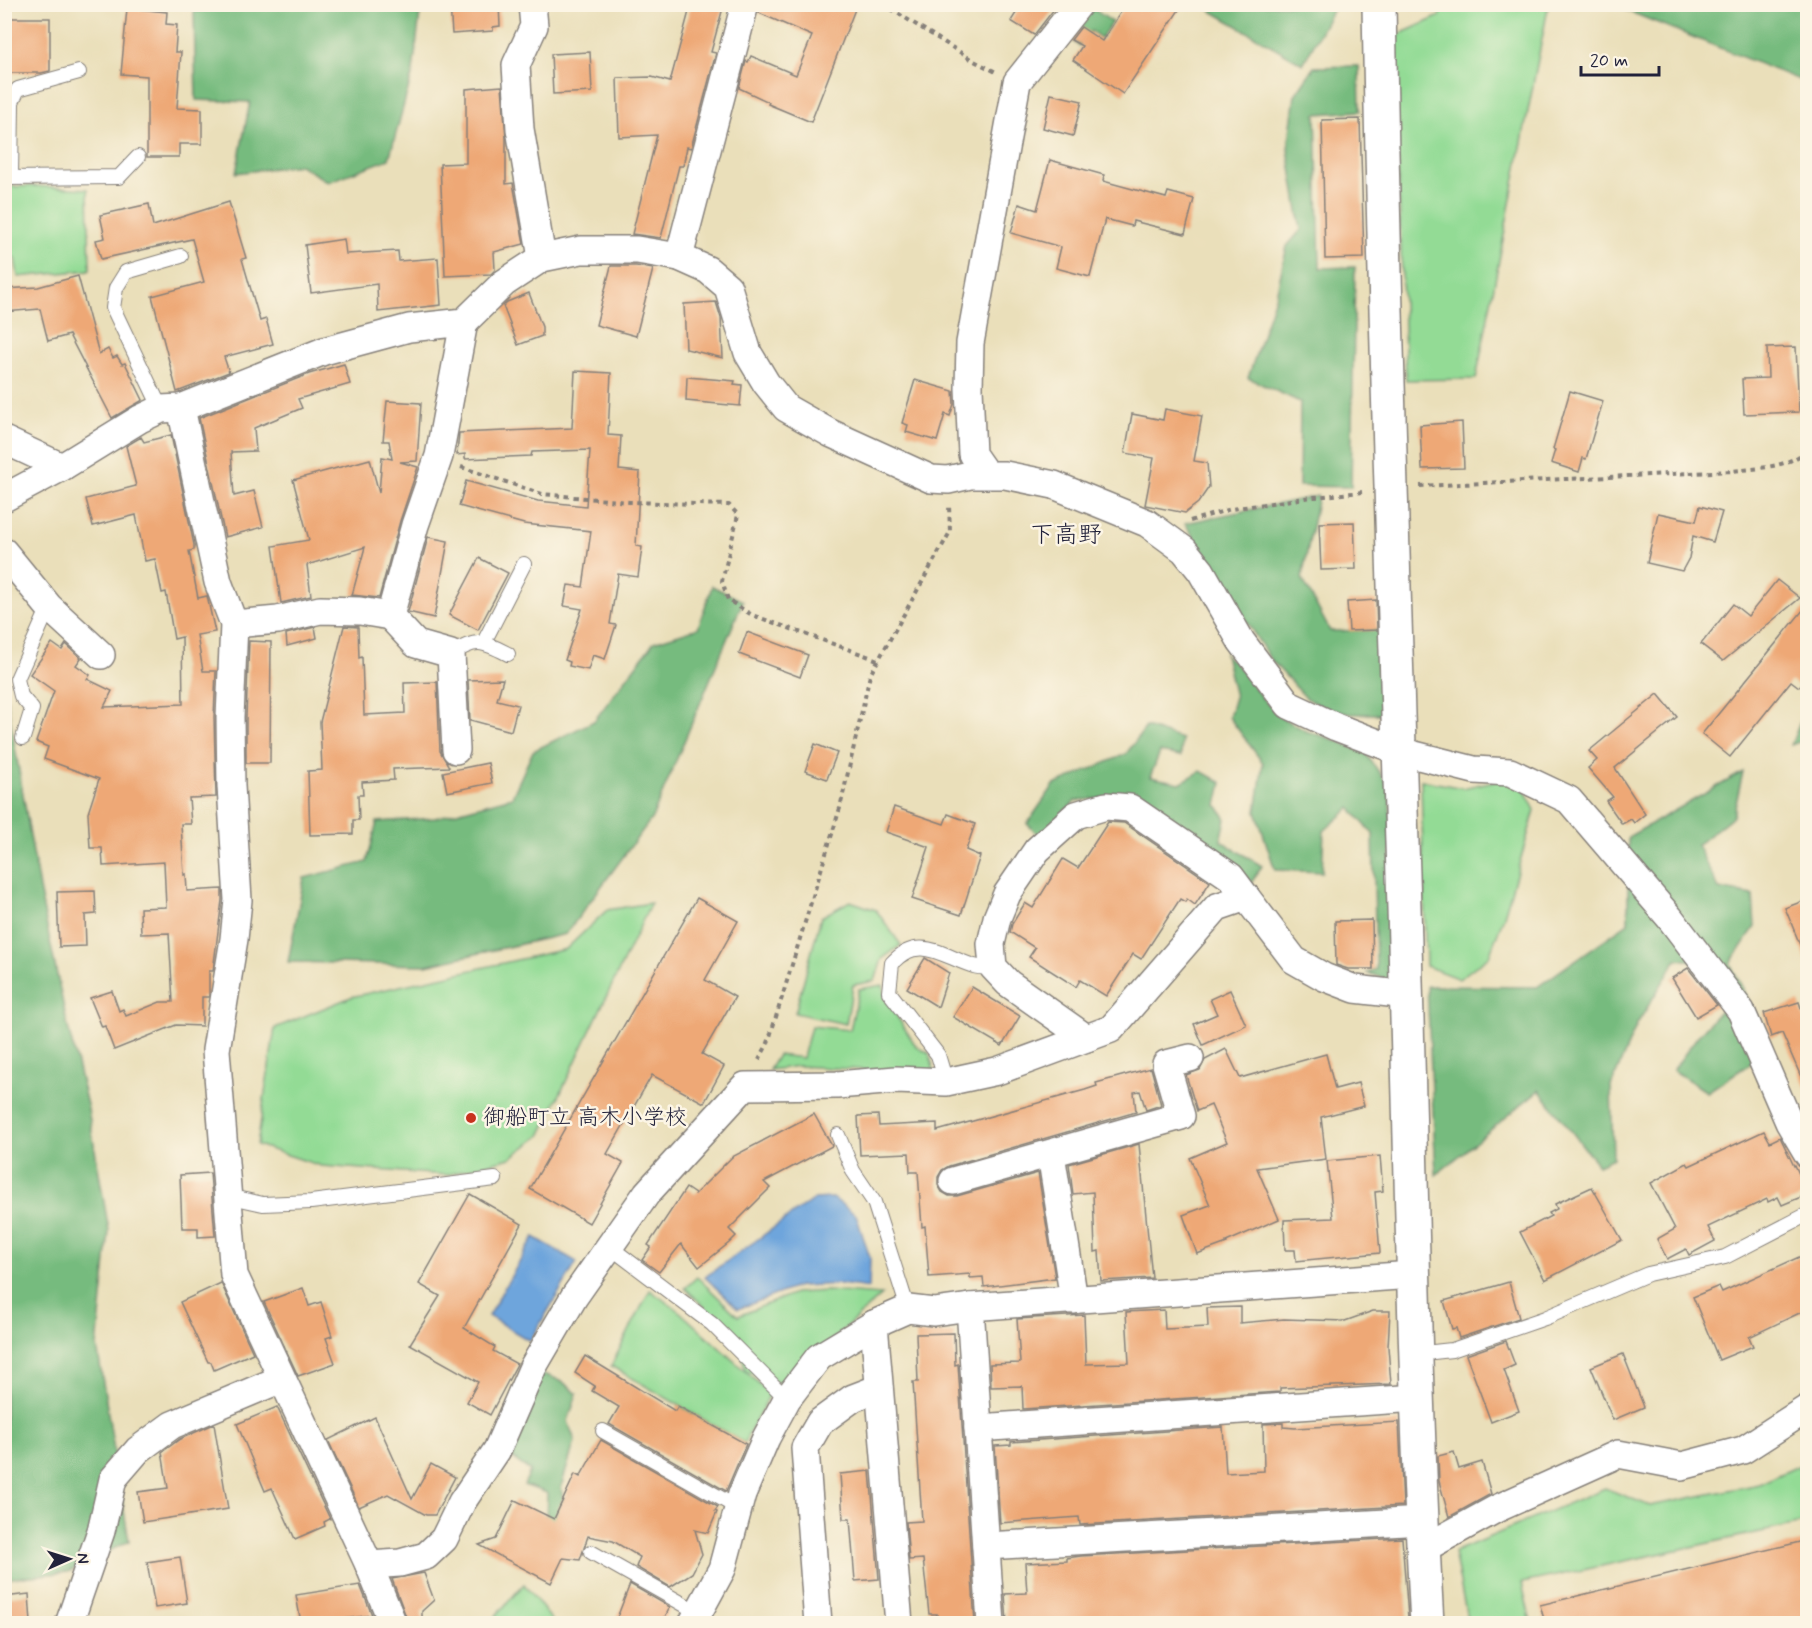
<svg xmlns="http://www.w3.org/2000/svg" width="1812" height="1628" viewBox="0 0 1812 1628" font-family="Mynerve,'Klee One',sans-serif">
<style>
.green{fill:#93db95;stroke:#5a7e68;stroke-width:1.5}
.forest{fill:#76bb7e;stroke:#4c6e5c;stroke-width:1.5}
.water{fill:#6ea5dc;stroke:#48648c;stroke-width:1.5}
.building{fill:#eea876}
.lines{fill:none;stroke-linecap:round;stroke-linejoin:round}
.service-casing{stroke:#86807a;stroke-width:16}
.minor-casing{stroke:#86807a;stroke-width:30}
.tertiary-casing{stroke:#86807a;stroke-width:36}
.path{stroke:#86807a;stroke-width:4;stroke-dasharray:4.5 4.5;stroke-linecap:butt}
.service{stroke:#fff;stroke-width:14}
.minor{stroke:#fff;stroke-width:27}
.tertiary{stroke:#fff;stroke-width:33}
.poi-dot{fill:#c8321e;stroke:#fcf5e5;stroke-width:2}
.labels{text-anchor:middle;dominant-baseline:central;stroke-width:5;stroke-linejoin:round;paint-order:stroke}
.poi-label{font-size:22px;fill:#22223b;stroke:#fcf5e5;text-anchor:start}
.neighbourhood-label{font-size:24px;fill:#22223b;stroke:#fcf5e5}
</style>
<rect width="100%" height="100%" fill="#fcf5e5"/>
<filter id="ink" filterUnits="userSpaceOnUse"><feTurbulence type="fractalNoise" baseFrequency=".0167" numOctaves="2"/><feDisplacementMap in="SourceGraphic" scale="12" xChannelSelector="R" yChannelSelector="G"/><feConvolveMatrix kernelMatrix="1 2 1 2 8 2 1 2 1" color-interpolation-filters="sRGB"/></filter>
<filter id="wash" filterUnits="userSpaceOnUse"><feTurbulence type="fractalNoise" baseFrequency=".008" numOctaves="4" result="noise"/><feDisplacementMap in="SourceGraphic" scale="24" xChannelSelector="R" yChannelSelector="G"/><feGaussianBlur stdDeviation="1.35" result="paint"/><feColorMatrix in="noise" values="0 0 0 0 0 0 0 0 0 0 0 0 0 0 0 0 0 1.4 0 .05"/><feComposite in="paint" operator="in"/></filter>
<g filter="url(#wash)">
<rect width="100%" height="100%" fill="#eadfba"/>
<g class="green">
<path d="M1538,4L1548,8L1476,379L1406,380L1393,37L1440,16V5Z"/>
<path d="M34,186L88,189L90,270L18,277L15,258L5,259V187Z"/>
<path d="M1502,779L1522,785L1535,810L1504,916L1489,956L1459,979L1426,966L1421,780L1463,788Z"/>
<path d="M850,901L876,910L901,945L882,959L875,981L853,985L846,1024L795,1013L821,917Z"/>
<path d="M651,903L540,1136L510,1158L446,1175L321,1166L257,1145L275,1028L351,997L566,949L607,910Z"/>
<path d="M883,985L885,998L916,1046L929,1053L935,1074L798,1066L769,1070L778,1055L803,1058L811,1026L850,1030L859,989Z"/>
<path d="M697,1277L738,1316L795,1293L827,1291L882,1295L783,1384L745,1371L770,1394L744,1443L611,1366L650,1290L680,1312L745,1371L740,1341L685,1288Z"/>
<path d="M1807,1462V1522L1522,1583L1531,1623H1468L1454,1552L1605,1488L1650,1506L1759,1484Z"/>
<path d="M524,1584L554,1623H479L492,1620Z"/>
</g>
<g class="forest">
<path d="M245,5H421L413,71L389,159L328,182L300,165L236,173L250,102L196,100L194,11Z"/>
<path d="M1326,5L1333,9L1303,64L1201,5Z"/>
<path d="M1613,5H1807V83Z"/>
<path d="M1089,6L1112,22L1101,38L1091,31L1079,46L1067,37Z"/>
<path d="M1359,66L1360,111L1316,114L1320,268L1355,267L1351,487L1299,486L1300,402L1248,378L1277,291L1287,246L1301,230L1288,149L1295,95L1314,67Z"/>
<path d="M1318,496L1302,578L1330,631L1381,630L1382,714H1350L1326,708L1306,698L1270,659L1185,523Z"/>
<path d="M712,586L743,601L652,818L566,934L426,965L288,962L304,878L367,862L377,822L435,818L512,797L533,751L594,721L654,642L698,628Z"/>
<path d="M1225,654L1243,671L1261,697L1280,717L1306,731L1338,741L1366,754L1390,787L1392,970L1388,979L1367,973L1376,969L1373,834L1350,808L1324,831L1322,872L1275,870L1256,812L1263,763L1229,717L1235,697Z"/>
<path d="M4,699L7,700L39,888L67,1023L88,1109L109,1231L97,1346L129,1541L68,1572L5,1579Z"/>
<path d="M1807,705V739L1791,745Z"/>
<path d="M1146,727L1182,739L1181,756L1160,752L1150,777L1180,783L1201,771L1222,783L1217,805L1226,819L1221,841L1262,866L1248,888L1231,877L1204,840L1129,795L1075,801L1041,837L1027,824L1054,785L1126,754Z"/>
<path d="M1743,772L1733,816L1697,845L1719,889L1753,895L1755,927L1730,963L1763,1029L1754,1061L1707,1092L1673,1070L1697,1037L1723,1008L1705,962L1677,959L1637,1024L1611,1086L1613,1158L1598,1165L1539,1090L1436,1175L1427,986L1537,987L1628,923V837Z"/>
<path d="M539,1373C554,1377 566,1382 577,1394L568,1421L575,1441L561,1487L563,1499L555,1520L546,1519L547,1493L524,1485L530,1471L507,1454L514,1429L527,1415Z"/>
</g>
<g class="water">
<path d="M833,1198L856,1215L870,1258L869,1288L841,1284L799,1286L738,1309L705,1277L814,1199Z"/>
<path d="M534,1237L577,1262L530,1341L488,1316Z"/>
</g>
<g id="blocks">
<g class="building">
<path d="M450,4H499L500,26L493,27V31L452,34Z"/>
<path d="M691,4H724L711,52L716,53L691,148L687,147L683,166H679L661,238L632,234L657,135L619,137L617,78L652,77L670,82Z"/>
<path d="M760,4H857L811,122L768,104L769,102L739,88L746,61L748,62L751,56L796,75L812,36L759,13Z"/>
<path d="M1008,4H1058L1034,35L1011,21L1018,10Z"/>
<path d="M1126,4H1183L1123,94L1073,60L1082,46L1071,40L1081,27L1102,41Z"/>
<path d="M127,8L167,12L166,24L177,25L175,52H181L177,108L202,109V144H179V157H147V76L121,74Z"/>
<path d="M4,18H50V71L41,73H4Z"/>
<path d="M590,52L592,92L553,94L551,54Z"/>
<path d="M502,86L506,138V184L513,183L524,244L494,252L495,270L491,274L445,276L440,164L466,163V89Z"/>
<path d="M1051,94L1082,101L1073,136L1043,128Z"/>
<path d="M1360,119L1364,258L1325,259L1322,120Z"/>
<path d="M1050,160L1104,175L1103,181L1166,198L1168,192L1194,199L1185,234L1133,221L1132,226L1105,219L1090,277L1056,268L1061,247L1011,233L1019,204L1037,210Z"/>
<path d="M229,202L246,258L242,259L260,321L266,319L273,344L224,357L229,372L177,392L152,296L204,282L192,239L101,259L96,240L105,238L100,215L149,204L153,226Z"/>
<path d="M344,239L346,254L398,251L399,261L438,258L441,305L378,312L377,284L311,293L305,245Z"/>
<path d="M611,266H636L653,269L636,336L596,325Z"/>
<path d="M78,276L99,354L108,349L113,358L117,356L122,364L125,363L143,400L112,418L69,335L48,341L40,309L4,312V289L38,287Z"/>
<path d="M529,293L542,327V336L518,345L503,306L507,302Z"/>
<path d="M716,302L721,318L723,358L686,349L684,304Z"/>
<path d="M1796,347L1799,412L1744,414L1742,379L1768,378L1767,348Z"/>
<path d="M344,364L350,384L298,399L302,408L254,428L256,451L231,452L234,496L254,491L263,527L225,537L199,418L309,374Z"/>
<path d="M575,371L611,373L608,435L621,436L619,470L640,472L636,546L642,547L638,577L618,574L610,624L616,625L605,659L593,655L588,670L569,666L570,662L565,660L582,609L564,606L568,585L583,587L591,531L524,524L459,506L466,481L538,501L586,506L590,450L532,452L531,456L465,459V454L457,455L459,433L572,428Z"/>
<path d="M687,377L724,380L735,381L734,384L742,385L740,406L686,401Z"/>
<path d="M915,380L953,391L954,404L950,416L945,414L937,441L906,432L908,425L902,423Z"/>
<path d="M1570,391L1603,401L1586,459L1583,458L1579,472L1551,463L1555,450L1553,449Z"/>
<path d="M387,401L421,403L417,461L400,462L418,467L400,521L379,598L352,595L365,547L307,565L311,596L281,603L273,546L309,540L293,480L370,459L379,493L382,457L392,459L389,441H383Z"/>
<path d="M1165,409L1202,416L1194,461L1207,463L1209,487L1198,503L1185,513L1145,505L1154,458L1125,453L1132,414L1163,420Z"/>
<path d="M1462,422L1464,468L1422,469L1420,425Z"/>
<path d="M171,435L194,545V550L189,551L198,598L207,596L215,632L197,635L203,671H216L214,717L216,797L189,798L191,824H181L184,875L186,874L187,891L222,889V900L213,971H209V997H202V1026L176,1025L114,1050L105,1026L102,1027L90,998L112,991L119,1011L123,1009L126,1016L160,1002H173L169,933L141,934L140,908L166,907L164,862L103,866L102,848H90L88,813L99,779L44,759L48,747L36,742L54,691L30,674L52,643L62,650L66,644L81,658L76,665L90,675L87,679L112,691L104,707L183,704L182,637L174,639L166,592L162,593L155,559L145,561L136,515L93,526L86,499L136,486L126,446L141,437L144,442Z"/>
<path d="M1700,506L1722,512L1713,542L1693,536L1689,558L1682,571L1647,563L1658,513L1696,521Z"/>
<path d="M1354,522L1356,569L1321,570L1319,523Z"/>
<path d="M428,537L448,541L434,618L408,612Z"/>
<path d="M479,558L508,573L478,630L449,615Z"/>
<path d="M1777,580L1800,598L1723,661L1701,644L1733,604L1748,616Z"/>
<path d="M1376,600L1377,630L1349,631L1347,602Z"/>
<path d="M1808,604V676L1799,687L1791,681L1730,757L1702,734Z"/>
<path d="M344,626L358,627L359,658L362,657L364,715L405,713L404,683L437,682L440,751L449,767L393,769L394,780L362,782L363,795H358L359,820H353V834L310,835L308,771L322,770L320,722Z"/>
<path d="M315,627L317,638L287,646L286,634Z"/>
<path d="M747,632L808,655L800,677L739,654Z"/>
<path d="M249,641L271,642L270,763H246V717Z"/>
<path d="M503,679L497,700L518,705L511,731L470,720L468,680Z"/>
<path d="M1658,694L1677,717L1615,768L1645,814L1634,823L1631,819L1622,824L1606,801L1613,797L1588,768L1597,760L1589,751Z"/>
<path d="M815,744L837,753L827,779L805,771Z"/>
<path d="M488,763L492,783L447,792L443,772Z"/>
<path d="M894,807L944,824L948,814L975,824L966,850L980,856L961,915L912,899L929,847L886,832Z"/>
<path d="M1108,822L1124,823L1210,882L1195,905L1187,899L1185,902L1180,899L1141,959L1133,954L1106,996L1080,980L1076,987L1029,957L1035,948L1010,932L1012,924L1025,903L1033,908L1063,859L1078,868Z"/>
<path d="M95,891L96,914L85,915L86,946L59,947L57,892Z"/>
<path d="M697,898L738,921L705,980L735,997L702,1054L724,1066L704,1103L652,1075L607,1154L623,1163L589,1223L530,1189Z"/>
<path d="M1808,899V962H1807L1785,908Z"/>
<path d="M1372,920L1373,969H1348L1336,965L1335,921Z"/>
<path d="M925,958L949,973L938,1007L907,988Z"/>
<path d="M1688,968L1717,1005L1696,1017L1672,978Z"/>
<path d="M972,987L1020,1016L1002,1046L953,1017Z"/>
<path d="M1230,990L1246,1025L1203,1045L1194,1024L1217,1014L1210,999Z"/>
<path d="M1799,1002L1808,1029V1093L1782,1033L1771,1037L1764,1013Z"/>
<path d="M1226,1049L1240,1078L1326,1054L1335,1089L1358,1083L1364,1106L1321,1117L1326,1159L1257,1168L1279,1219L1226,1242L1227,1243L1197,1254L1183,1215L1210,1205L1190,1158L1227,1142L1211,1105L1197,1111L1186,1075L1200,1070L1205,1060Z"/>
<path d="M1151,1068L1161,1105L1146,1110L1140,1091L1134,1092L1136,1112L949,1166L942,1170L938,1177V1185L942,1192L949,1196H957L1038,1173L1055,1278L984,1287L983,1277L970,1278V1274L929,1277L925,1226L922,1227L918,1172H910L909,1153L860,1155L858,1116L878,1115L879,1126L937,1123V1131L1085,1090L1097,1086L1096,1083Z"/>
<path d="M814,1114L832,1146L764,1182L770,1188L729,1229L736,1236L729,1243L699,1267L681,1244L659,1272L642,1260L651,1247L648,1245L686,1188L695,1194L732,1157Z"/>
<path d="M1764,1131L1770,1142L1780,1137L1794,1166L1795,1165L1808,1194L1782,1205L1778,1197L1768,1202L1767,1199L1708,1227L1715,1241L1689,1255L1686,1249L1667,1259L1657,1239L1675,1229L1651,1183L1687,1163L1689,1166Z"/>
<path d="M1139,1144L1152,1278L1101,1281L1099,1251L1095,1252L1093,1192L1073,1194L1069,1164Z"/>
<path d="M1380,1156L1383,1191L1375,1192L1380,1253L1296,1261L1295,1250H1285L1284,1220L1333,1218L1327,1161Z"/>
<path d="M210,1173L215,1236L198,1237V1228H182L180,1175Z"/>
<path d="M1592,1187L1622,1240L1545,1280L1520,1232L1551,1216L1549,1213L1557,1209L1555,1204Z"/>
<path d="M470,1194L522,1224L464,1328L495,1347L493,1351L517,1364L490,1415L467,1402L478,1382L410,1344L440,1296L419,1284Z"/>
<path d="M1808,1253V1309L1749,1337L1753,1346L1719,1360L1693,1297L1719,1286L1722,1292Z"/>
<path d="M1509,1282L1519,1318L1459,1338L1456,1328L1452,1329L1444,1301Z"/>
<path d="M221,1283L253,1353L214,1370L211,1362H208L180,1302Z"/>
<path d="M303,1288L309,1306L321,1302L332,1336L326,1338L335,1363L298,1376L264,1302Z"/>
<path d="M1240,1307V1323L1284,1319L1345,1321L1373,1311H1390L1388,1347L1391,1384L1280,1388V1392L1023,1409L1022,1386L991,1387L990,1364L1020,1363L1017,1319L1084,1315L1086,1364L1129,1363L1126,1312L1164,1310L1165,1329L1208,1327L1207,1308Z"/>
<path d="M954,1333L955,1365L958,1364L975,1623H935L937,1614H929L923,1559L909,1560L906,1522L922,1521L913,1382H918L916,1334Z"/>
<path d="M1506,1341L1515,1365L1504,1370L1519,1411L1491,1422L1466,1355Z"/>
<path d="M1623,1354L1644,1407L1613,1420L1591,1367Z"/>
<path d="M585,1356L675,1411L678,1406L746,1444L726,1491L609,1424L619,1407L592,1391L595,1386L575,1373Z"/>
<path d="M277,1407L330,1519L324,1522L325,1526L295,1539L272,1488L265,1491L237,1424Z"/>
<path d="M375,1417L412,1499L431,1464L455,1477L435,1515H426L388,1494L359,1507L328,1440Z"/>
<path d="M1399,1422L1403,1506L1080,1525L1079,1517L1000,1523L995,1446L1011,1445V1442L1223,1427L1226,1473L1264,1471L1263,1424L1283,1423V1427L1295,1428Z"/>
<path d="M214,1424L228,1509L143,1522L138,1492L168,1488L162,1452L180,1439Z"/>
<path d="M601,1440L718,1507L715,1511L717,1512L708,1533L695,1530L702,1554L692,1573L670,1587L636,1567L640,1557L613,1541L588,1536L580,1560L563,1558L551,1583L479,1545L496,1539L515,1500L554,1519L575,1474L580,1477Z"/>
<path d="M1454,1452L1459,1469L1482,1462L1491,1494L1449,1517L1439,1481L1438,1456Z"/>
<path d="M870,1471L879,1579L855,1581L850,1519H843L840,1474Z"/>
<path d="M1402,1538L1408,1618H1386V1623H1007L1005,1594L1027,1593L1025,1563L1067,1561V1558L1081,1556Z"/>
<path d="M1808,1540V1623H1545L1540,1605Z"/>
<path d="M180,1557L187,1603L155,1608L147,1562Z"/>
<path d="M424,1573L434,1600L422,1611V1622H408L392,1579Z"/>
<path d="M630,1584L670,1607L662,1623H615Z"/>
<path d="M360,1585L372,1615L316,1623H301L296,1595Z"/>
<path d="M29,1594L31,1623H4V1597Z"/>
</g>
</g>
</g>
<g filter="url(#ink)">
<use href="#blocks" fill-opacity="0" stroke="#86807a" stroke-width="1.5"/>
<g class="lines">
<g class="service-casing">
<g id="service">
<path d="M4,178L119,177L138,157"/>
<path d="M11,178L12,102L18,89L79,72"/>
<path d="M161,409L113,308L116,288L126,272L181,256"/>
<path d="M484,642L524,564"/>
<path d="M451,654C477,638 482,641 508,654"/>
<path d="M23,738L32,709L21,696L17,679L49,607"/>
<path d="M946,1082L938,1055L889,992L892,963C919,933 943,957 974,966C980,968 986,967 993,967"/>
<path d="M838,1135L853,1171L874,1202L908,1309"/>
<path d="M227,1196L263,1204L311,1202L495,1179"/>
<path d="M610,1247L712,1324L787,1399"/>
<path d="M1415,1354L1452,1350L1545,1318L1648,1274L1725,1257L1808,1214"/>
<path d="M603,1431L738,1508"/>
<path d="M591,1552L699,1613"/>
</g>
</g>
<g class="minor-casing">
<g id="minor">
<path d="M532,4L534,26L516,65L520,129L542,258"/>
<path d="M679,257L745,4"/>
<path d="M181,408L218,582L234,624L230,717L231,786L238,900L234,939L216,1050L234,1275L369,1565L393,1624"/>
<path d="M4,440L62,467"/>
<path d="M986,474L972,454L969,388L970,343L1017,82L1079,4"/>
<path d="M4,498L62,467L140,419L161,409L181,408L324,351L409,328L464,322L504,283L542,258L581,250H637L679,257L708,270L728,287L748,353L766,383L786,408L830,433L931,479L948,480L970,475H1005L1054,485L1147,523L1184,550L1201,571L1241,641L1289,705L1336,727L1399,751L1474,770L1510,772L1569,800L1670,918L1741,1011L1789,1122L1808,1154"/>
<path d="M4,552L49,607L101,655"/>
<path d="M234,624L278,620L320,610L360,611L390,616"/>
<path d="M456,750L451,654L416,644L390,616L415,525L439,456L464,322"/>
<path d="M1086,1038L1008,983L993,967L991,944L997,918L1007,894L1037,850L1076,815L1106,806L1130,808L1231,877L1246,897"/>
<path d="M1051,1154L1074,1300"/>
<path d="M953,1181L1181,1116L1166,1064L1190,1058"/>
<path d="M970,1307L991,1624"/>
<path d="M874,1324L899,1624"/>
<path d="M978,1428L1417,1398"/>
<path d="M986,1546L1422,1521"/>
<path d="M1423,1549L1496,1509L1618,1454L1682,1466L1743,1450L1808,1408"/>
<path d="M369,1565L400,1563L426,1556L444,1539L462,1502L497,1450L533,1367L574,1297L647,1193L745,1086L837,1085L896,1080L946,1082L997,1071L1111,1029L1217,907L1246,897L1294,960L1324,977L1355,989L1407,995"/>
<path d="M69,1624L101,1531L113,1479L138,1450L172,1425L281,1379"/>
<path d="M692,1624L722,1569L742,1494L766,1438L787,1399L819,1357L874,1324L908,1309L934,1312L970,1307L1412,1275"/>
<path d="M818,1624L805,1448L820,1422L853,1398L879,1388"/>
</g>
</g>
<g class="tertiary-casing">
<path id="tertiary" d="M1379,4C1384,306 1395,607 1404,908C1411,1146 1414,1385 1427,1624"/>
</g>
<g class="path">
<path d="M883,4L974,61L996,72"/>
<path d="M461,467L542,494L629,502L729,505L738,515L722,581L728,600L752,615L878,660"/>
<path d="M1420,486L1733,471C1757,468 1789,468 1808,449"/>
<path d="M1190,521L1231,509L1305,498L1362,492"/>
<path d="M759,1060L768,1043L840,808L870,675L950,532L949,505"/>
</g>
<use href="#service" class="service"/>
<use href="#minor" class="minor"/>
<use href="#tertiary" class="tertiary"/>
</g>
</g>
<circle class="poi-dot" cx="471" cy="1118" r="6"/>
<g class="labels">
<g class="poi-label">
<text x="483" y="1118">御船町立 高木小学校</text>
</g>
<g class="neighbourhood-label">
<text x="1066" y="535">下高野</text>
</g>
</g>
<rect width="1812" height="1628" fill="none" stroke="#fcf5e5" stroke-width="24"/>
<g transform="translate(69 1559) rotate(87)" stroke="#fcf5e5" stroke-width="4.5" paint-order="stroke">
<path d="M0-4.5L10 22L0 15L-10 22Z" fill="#22223b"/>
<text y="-9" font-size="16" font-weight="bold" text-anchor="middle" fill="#22223b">N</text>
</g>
<path d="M1581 66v9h78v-9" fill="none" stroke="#22223b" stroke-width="3"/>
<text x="1590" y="66" font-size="18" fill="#22223b" stroke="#fcf5e5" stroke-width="4.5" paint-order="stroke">20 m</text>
</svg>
